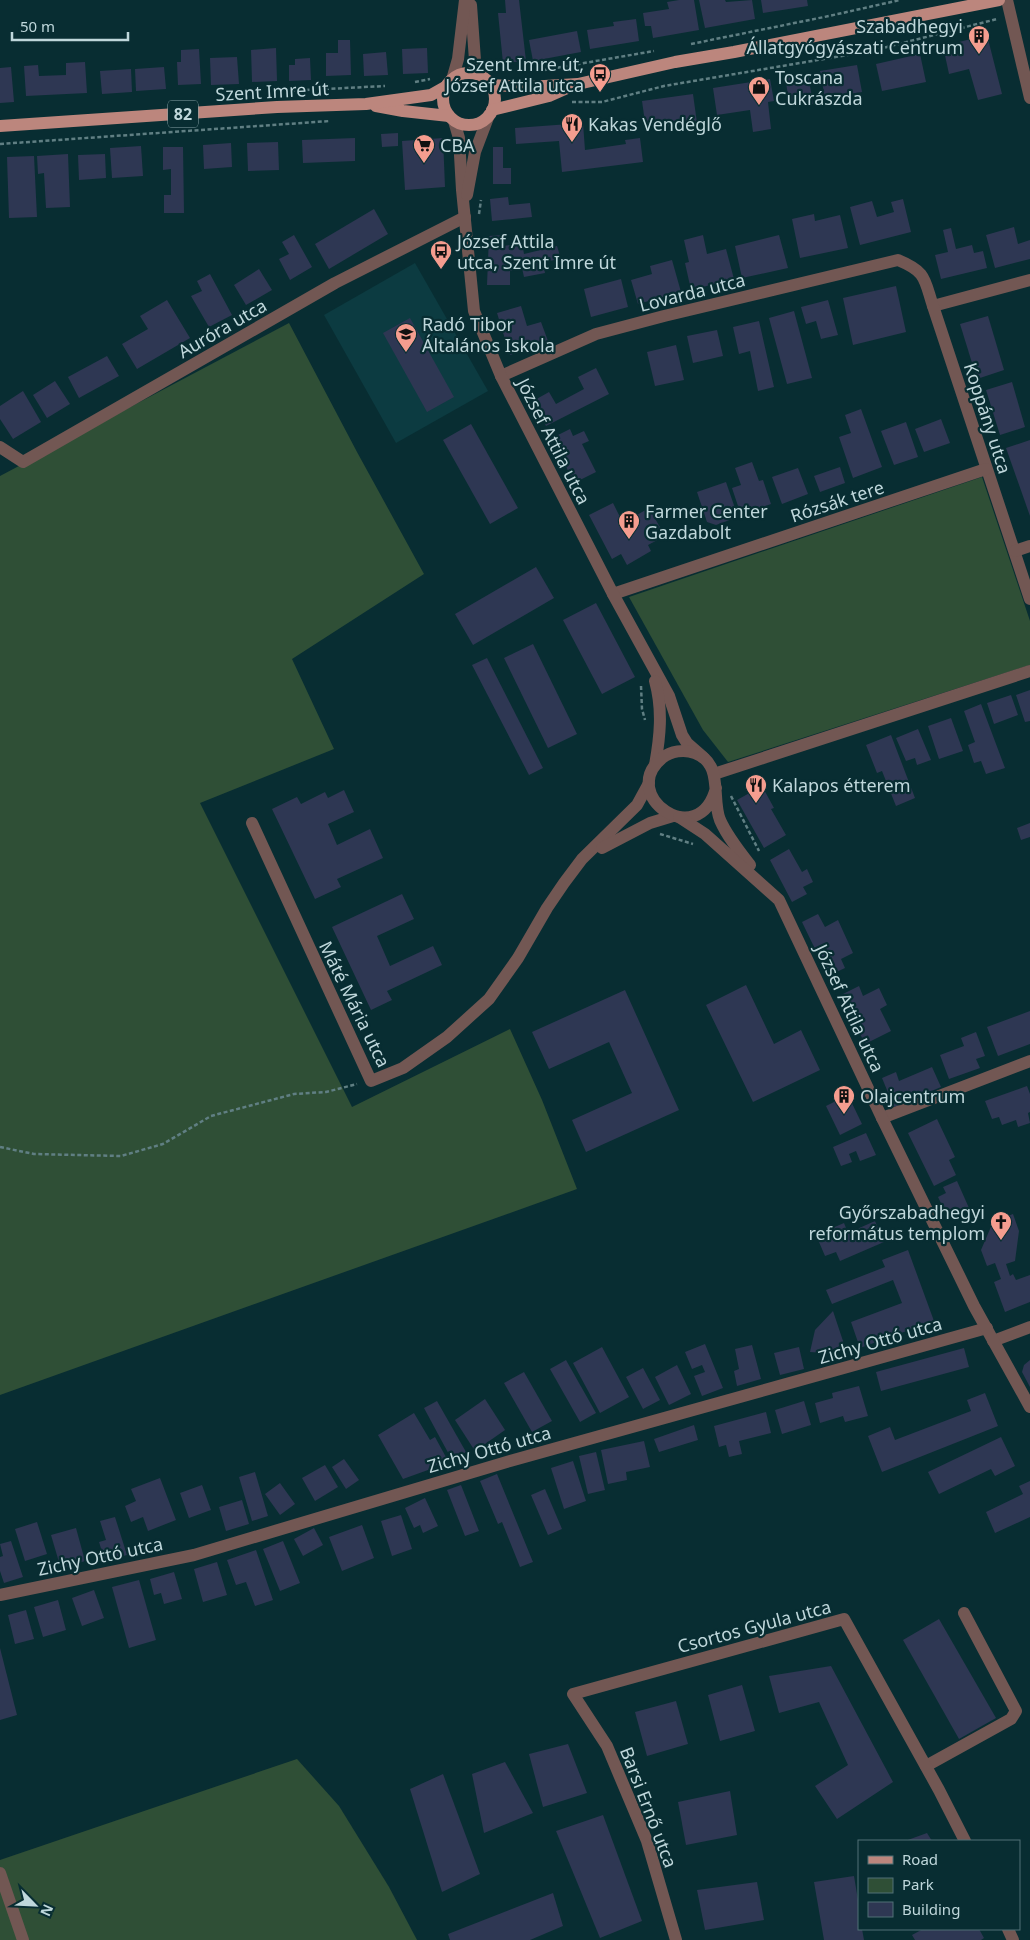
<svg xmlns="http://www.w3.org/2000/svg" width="1030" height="1940" viewBox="0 0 1030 1940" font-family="'Noto Sans',sans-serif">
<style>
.built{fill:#0c3b41}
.green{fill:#2f4f36}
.building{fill:#2e3753}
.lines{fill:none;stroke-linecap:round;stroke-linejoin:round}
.path{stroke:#607f83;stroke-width:2.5;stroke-dasharray:4 2.5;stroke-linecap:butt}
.minor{stroke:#725753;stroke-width:12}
.tertiary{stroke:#725753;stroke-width:12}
.primary{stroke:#bc867d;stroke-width:12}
.labels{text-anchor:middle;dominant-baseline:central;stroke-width:4.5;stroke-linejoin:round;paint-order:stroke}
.shield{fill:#082d32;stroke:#88a4a8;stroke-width:1}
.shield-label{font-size:16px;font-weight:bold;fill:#bfd7db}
.poi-label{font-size:18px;fill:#bfd7db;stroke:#082d32;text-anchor:start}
.street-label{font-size:18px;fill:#bfd7db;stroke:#082d32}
</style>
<rect width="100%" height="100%" fill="#082d32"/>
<path class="built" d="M415,263L488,391L396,443L324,315Z"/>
<g class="green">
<path d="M289,323L357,452L424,574L292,659L334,749L200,803L352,1107L510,1029L542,1100L577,1189L0,1395V476Z"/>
<path d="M982,477L1030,621V665L728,762L703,730L629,597Z"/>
<path d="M297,1759L339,1806L389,1887L417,1940H0V1860Z"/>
</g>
<g class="building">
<path d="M505,0H519L526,61L503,63L498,13H506Z"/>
<path d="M679,0H694L699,30L653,38L651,26H645L643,13L669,9L667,2Z"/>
<path d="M699,0H725L726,2L752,0L755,19L705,28Z"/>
<path d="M761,0H807L808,6L763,13Z"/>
<path d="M636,19L639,41L590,49L587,30L614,26L613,22Z"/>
<path d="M577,31L581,52L533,61L529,40Z"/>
<path d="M987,35L1002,94L978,100L969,69L949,74L943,46Z"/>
<path d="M338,40H350L351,75L326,76V53H338Z"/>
<path d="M276,48L277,81L252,82L251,50Z"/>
<path d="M427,48L428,73L403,74L402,49Z"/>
<path d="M199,49L201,84L178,85L177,62H181V50Z"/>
<path d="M386,52L388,75L364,76L363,54Z"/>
<path d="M920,54L926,82L882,91L876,64Z"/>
<path d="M237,57L239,84L211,85L210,58Z"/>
<path d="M310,58L311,80L289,81V65H295V59Z"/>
<path d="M85,62L87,93L26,96L24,66L38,65L39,76L66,75V63Z"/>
<path d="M857,65L862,92L825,98L820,71Z"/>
<path d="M11,67L14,102L0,103V68Z"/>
<path d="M164,67L166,89L136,91L135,69Z"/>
<path d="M131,69L132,92L102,94L100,71Z"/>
<path d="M808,74L813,104L790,107L785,77Z"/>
<path d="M770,79L774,101L768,102L771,129L753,132L750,110L717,115L713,88Z"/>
<path d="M693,94L697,123L646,129L642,101Z"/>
<path d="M583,123L585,150L626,144L625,140L640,138L643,162L562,172L559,141L516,144L515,128Z"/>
<path d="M398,133V146L382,147L381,134Z"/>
<path d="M355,138V161L303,163L302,140Z"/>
<path d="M443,138L445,187L405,190L402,141Z"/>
<path d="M278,142L279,170L248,171L247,143Z"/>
<path d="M231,143L232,167L204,169L203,145Z"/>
<path d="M141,146L143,176L112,178L110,148Z"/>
<path d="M163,147H183L184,213H164V195H171V169L163,170Z"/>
<path d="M493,147H503V168H511V184H493Z"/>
<path d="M68,154L70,207L46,208L44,173L38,174L37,156Z"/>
<path d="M105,154L106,178L79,180L78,155Z"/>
<path d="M34,156L37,217L9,218L7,157Z"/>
<path d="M508,197L509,205L530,203L532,217L492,221L490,199Z"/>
<path d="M903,199L911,232L860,245L850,207L872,201L877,217L894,212L891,202Z"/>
<path d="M374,209L388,234L329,269L315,244Z"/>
<path d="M814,214L815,221L840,215L848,248L800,258L792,219Z"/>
<path d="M1014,227L1018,244L1030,240V259L995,268L986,235Z"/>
<path d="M951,228L956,249L972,245L974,253L983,251L987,268L941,279L935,255L948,252L943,230Z"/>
<path d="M294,235L312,267L290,280L279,259L289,254L282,242Z"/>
<path d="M503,235V246L522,243L524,254L557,246L561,259L543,262L545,273L524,277L522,268L510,271V285H487L489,236Z"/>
<path d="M703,235L707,254L726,249L734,279L691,290L685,263L689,262L684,240Z"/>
<path d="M779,235L788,268L742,278L735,246Z"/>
<path d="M672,260L681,292L638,304L631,280L652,274L650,266Z"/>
<path d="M259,269L272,290L246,305L234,285Z"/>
<path d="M210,274L232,315L209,327L191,296L202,291L197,281Z"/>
<path d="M621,279L628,307L591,317L584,289Z"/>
<path d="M896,286L906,332L853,345L843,298Z"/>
<path d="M167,300L190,338L137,369L122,344L148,329L140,316Z"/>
<path d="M828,300L838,335L821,339L816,321L806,324L801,307Z"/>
<path d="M521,306L527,326L541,322L548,341L531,348L529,341L522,343L525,350L510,355L497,313Z"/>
<path d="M794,311L812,378L787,384L769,318Z"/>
<path d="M988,316L1004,370L977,379L960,324Z"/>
<path d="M410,318L454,397L427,412L383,333Z"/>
<path d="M759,321L774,387L758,391L750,351L739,354L733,327Z"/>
<path d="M717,330L723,356L693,363L687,336Z"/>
<path d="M676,345L684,380L655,386L647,352Z"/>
<path d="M107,356L119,376L79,398L68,377Z"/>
<path d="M596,368L609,394L546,426L533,401L549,392L556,404L584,389L578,377Z"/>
<path d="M55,381L70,404L47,418L33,395Z"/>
<path d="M1012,382L1025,427L1000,435L986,390Z"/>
<path d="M23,391L41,422L13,439L0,419V406Z"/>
<path d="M861,409L882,467L853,478L839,437L851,433L845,415Z"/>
<path d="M941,419L950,443L924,452L915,429Z"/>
<path d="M906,422L918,457L894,465L881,431Z"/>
<path d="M471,424L518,508L490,524L443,440Z"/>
<path d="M570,429L573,436L584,431L589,441L582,444L596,472L574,483L552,438Z"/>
<path d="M1030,440V516L1006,448Z"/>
<path d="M752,462L759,481L763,480L771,504L741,515L732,488L741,485L735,468Z"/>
<path d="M840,467L845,483L820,492L814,476Z"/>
<path d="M798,468L808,494L782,504L772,477Z"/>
<path d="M726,482L738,517L716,525L707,522L697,492Z"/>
<path d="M613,503L623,523L649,508L665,536L648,545L651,551L627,565L621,554L612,559L589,515Z"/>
<path d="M536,567L554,598L473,645L455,614Z"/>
<path d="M596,603L635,677L602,694L563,620Z"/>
<path d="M533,644L577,734L548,748L504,658Z"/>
<path d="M487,658L543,768L529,775L472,665Z"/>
<path d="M1030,690V721L1025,722L1016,695Z"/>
<path d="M1011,695L1018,715L994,724L987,703Z"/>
<path d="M981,704L1005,768L986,774L981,761L974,763L968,745L975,742L964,711Z"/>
<path d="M951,718L963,751L939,759L928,726Z"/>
<path d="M918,729L931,760L917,765L915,758L906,761L896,738Z"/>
<path d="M891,735L915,798L896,806L882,771L877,773L866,745Z"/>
<path d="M762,786L774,808L771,809L786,835L764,848L737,800Z"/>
<path d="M344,790L354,812L328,824L337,845L370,829L383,858L337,879L341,887L315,899L272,809L297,797L301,804L325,792L328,798Z"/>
<path d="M1030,823V837L1021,840L1017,828Z"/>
<path d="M789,849L802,872L807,869L813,882L803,887L807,894L792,902L770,860Z"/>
<path d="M402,894L414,919L377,936L390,966L433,946L442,965L387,991L392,1000L371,1010L332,927Z"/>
<path d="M818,914L825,927L838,920L853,953L841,959L845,968L828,976L802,922Z"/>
<path d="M746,985L774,1044L801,1030L820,1070L753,1102L706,1005Z"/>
<path d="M859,986L863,996L879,988L887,1005L880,1009L891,1031L865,1044L841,995Z"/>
<path d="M625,990L679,1110L586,1152L572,1120L632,1093L609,1042L549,1069L532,1032Z"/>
<path d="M1030,1011V1044L998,1056L987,1027Z"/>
<path d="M976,1032L985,1056L976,1059L980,1068L949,1079L940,1055L964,1046L961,1038Z"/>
<path d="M932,1067L941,1087L894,1107L882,1078L896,1072L899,1081Z"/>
<path d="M1027,1086L1030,1094V1112L1028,1113L1030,1123L1018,1127L1016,1120L1002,1125L999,1117L992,1119L985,1101Z"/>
<path d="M848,1095L862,1124L840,1135L826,1106Z"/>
<path d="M937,1119L955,1157L949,1160L956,1175L934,1186L908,1133Z"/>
<path d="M866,1133L876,1155L860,1161L856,1151L849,1154L852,1162L841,1166L833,1147Z"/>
<path d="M957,1181L969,1208L948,1218L938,1197L946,1193L943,1187Z"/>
<path d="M1013,1214L1019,1231L1015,1261L1006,1264L1010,1276L1013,1274L1016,1280L1030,1275V1302L1005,1312L994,1282L1001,1279L995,1263L987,1266L981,1250L993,1222Z"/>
<path d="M875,1221L884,1242L840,1261L836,1252L825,1256L816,1235L844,1223L848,1233Z"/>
<path d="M908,1250L934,1321L860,1348L851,1322L902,1303L893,1280L832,1304L826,1290L885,1267L882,1260Z"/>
<path d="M833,1311L844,1344L825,1353L810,1352L815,1330Z"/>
<path d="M705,1344L723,1388L702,1396L694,1376L705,1372L702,1365L692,1369L685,1352Z"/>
<path d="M752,1345L761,1379L737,1386L734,1371L739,1369L735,1349Z"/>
<path d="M602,1347L629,1397L600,1413L573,1363Z"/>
<path d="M799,1347L804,1369L780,1375L774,1353Z"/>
<path d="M964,1348L969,1367L881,1391L876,1372Z"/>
<path d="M566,1360L596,1413L580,1422L550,1369Z"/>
<path d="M1030,1360V1387L1022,1372L1024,1365Z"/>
<path d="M677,1365L691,1394L669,1405L655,1377Z"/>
<path d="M643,1368L660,1400L643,1409L626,1377Z"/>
<path d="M524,1372L552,1421L532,1432L504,1383Z"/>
<path d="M859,1386L868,1416L845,1422L843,1416L820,1423L815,1403L833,1398L832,1393Z"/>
<path d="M985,1393L998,1426L882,1472L868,1436L890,1427L895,1440L971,1411L967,1400Z"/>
<path d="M485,1399L505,1430L475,1451L455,1420Z"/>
<path d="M437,1401L466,1452L452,1460L424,1408Z"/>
<path d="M804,1401L811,1425L782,1434L775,1410Z"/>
<path d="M766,1412L771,1433L739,1441L742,1454L729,1457L726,1445L719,1447L714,1426Z"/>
<path d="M414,1413L430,1440L435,1437L447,1459L428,1470L403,1479L378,1435Z"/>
<path d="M694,1425L698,1440L659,1452L654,1439Z"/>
<path d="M1001,1437L1015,1466L995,1476L991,1469L939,1494L928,1472Z"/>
<path d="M644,1441L650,1467L626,1472L627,1480L608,1484L601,1450Z"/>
<path d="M596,1452L605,1490L588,1494L579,1456Z"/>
<path d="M344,1459L359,1480L346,1489L332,1467Z"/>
<path d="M573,1461L586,1501L564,1509L551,1468Z"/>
<path d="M325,1465L338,1487L315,1501L302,1478Z"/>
<path d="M255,1472L268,1516L252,1521L239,1477Z"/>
<path d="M497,1474L533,1562L520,1567L502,1522L498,1524L480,1481Z"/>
<path d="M160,1478L176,1520L148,1531L143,1517L131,1522L125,1506L136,1501L131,1489Z"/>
<path d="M1030,1481V1517L995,1533L986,1512L1023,1494L1019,1486Z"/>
<path d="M280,1483L295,1504L280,1515L265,1494Z"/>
<path d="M202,1485L211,1510L189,1518L180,1493Z"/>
<path d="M461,1485L479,1531L465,1536L447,1490Z"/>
<path d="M545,1489L562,1529L548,1535L531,1495Z"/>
<path d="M425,1498L438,1526L423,1533L420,1525L414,1528L405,1508Z"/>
<path d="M242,1500L249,1524L226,1531L219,1507Z"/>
<path d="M401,1515L412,1549L392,1556L381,1521Z"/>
<path d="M115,1517L127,1555L105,1561L99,1542L106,1540L100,1521Z"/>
<path d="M37,1522L47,1554L25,1561L15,1529Z"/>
<path d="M362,1525L374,1558L342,1571L329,1537Z"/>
<path d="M76,1528L85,1561L61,1569L51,1535Z"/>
<path d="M314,1528L323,1545L303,1556L294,1539Z"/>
<path d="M11,1541L23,1577L4,1583L0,1571V1557L3,1556L0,1544Z"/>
<path d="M283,1541L300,1583L280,1591L263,1549Z"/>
<path d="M256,1550L273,1600L255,1606L246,1582L236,1585L227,1560Z"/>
<path d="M217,1562L227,1595L203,1602L194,1569Z"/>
<path d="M174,1572L182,1599L164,1604L161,1593L154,1595L150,1579Z"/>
<path d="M139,1580L156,1640L129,1648L112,1587Z"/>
<path d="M94,1590L104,1618L82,1626L72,1598Z"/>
<path d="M58,1600L66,1630L43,1637L34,1607Z"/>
<path d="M26,1610L34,1639L15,1644L8,1615Z"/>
<path d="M939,1619L996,1718L959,1739L903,1640Z"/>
<path d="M0,1648L17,1715L0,1720Z"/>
<path d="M831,1666L893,1782L837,1819L815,1786L848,1765L819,1702L779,1713L769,1676Z"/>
<path d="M742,1685L755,1731L720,1741L708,1695Z"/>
<path d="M676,1701L688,1744L647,1756L635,1712Z"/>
<path d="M568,1744L587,1793L543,1807L529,1754Z"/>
<path d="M505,1762L533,1813L484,1833L472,1774Z"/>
<path d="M443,1774L480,1874L442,1892L410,1789Z"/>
<path d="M730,1791L737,1835L686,1845L678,1802Z"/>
<path d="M603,1815L642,1921L600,1938L556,1831Z"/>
<path d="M927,1833L932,1841H905Z"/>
<path d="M854,1876L859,1906V1929H862L864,1940H824L814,1882Z"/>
<path d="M757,1882L764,1920L705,1930L697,1890Z"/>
<path d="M553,1893L563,1926L530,1940H450L448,1934Z"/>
<path d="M923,1929H979L984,1938L981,1940H915L912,1935Z"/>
</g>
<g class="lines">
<g class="path">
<path d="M691,44L829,16L900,0"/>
<path d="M538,71L654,51"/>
<path d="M415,82L430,79"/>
<path d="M286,91L385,86"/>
<path d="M572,102H602L664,86L871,51L997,19"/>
<path d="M0,144L330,121"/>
<path d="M479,214L481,200"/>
<path d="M641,686L642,709L645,720"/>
<path d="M731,796L759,851"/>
<path d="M660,834L693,844"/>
<path d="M0,1147L34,1154L121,1156L163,1144L211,1116L294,1094L326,1092L357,1084"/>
</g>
<g class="minor">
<path d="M1007,0L1030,98"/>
<path d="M471,5L476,74"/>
<path d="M452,80L458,59L465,0"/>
<path d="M933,306L1030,280"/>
<path d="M501,376L596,334L664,316L898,260C927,272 924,279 933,306L1030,599"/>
<path d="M0,447L23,462L335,283L465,217"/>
<path d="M1015,551L1030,546"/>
<path d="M613,594L986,469"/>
<path d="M714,774L1030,671"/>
<path d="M252,823L371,1081L403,1068L447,1037L489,999L518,958L547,908L564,883L582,859L637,805L649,783"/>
<path d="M602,848L650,823L673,816"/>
<path d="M882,1118L1030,1061"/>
<path d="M993,1341L1030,1327"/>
<path d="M0,1595L194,1555L510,1461L987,1328"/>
<path d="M926,1766L1011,1719L1016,1711L964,1613"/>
<path d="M0,1873L23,1940"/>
<path d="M1008,1929L1013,1940"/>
<path d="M676,1940L647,1841L607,1746L573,1694L844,1619L939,1790L965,1841"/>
</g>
<g class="tertiary">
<path d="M454,121L459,138L462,190L474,311L501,376L613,594L669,696L682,735L687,743L703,757"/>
<path d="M467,195L475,152L489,115"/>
<path d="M655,765C660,737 663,710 655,681"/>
<path d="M716,788C699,853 617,795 662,758C671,751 684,749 695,753C724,764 711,798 720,820C727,836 739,851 750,865"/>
<path d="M679,817L705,834L779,900L882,1118L974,1306L1030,1407"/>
</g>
<g class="primary">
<circle cx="469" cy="99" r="26"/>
<path d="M491,85L528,87L578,84L675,62L734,52L999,0"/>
<path d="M376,106L403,111L449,116"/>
<path d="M492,110L549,96L567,88"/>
<path d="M0,126L277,107L366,104L431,95L447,86"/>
</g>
</g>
<defs>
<g id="building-pin" transform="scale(1.125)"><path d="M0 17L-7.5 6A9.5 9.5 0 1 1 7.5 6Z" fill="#f59d8f" stroke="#082d32"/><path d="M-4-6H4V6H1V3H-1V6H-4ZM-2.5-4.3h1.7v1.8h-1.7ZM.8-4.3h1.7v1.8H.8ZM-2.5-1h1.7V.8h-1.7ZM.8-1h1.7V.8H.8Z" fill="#111"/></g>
<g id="bus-pin" transform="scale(1.125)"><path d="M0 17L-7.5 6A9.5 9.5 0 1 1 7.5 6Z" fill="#f59d8f" stroke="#082d32"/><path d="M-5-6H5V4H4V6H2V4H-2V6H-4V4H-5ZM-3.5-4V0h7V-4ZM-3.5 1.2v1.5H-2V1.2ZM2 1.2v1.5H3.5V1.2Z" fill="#111"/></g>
<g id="shop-pin" transform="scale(1.125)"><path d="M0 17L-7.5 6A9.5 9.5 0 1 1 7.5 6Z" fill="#f59d8f" stroke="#082d32"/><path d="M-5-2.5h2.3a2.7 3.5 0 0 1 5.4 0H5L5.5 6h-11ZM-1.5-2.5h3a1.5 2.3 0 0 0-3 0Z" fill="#111"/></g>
<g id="restaurant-pin" transform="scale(1.125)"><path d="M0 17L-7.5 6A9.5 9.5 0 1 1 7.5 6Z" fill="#f59d8f" stroke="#082d32"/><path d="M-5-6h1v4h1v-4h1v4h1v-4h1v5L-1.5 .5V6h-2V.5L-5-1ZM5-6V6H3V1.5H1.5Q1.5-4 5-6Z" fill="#111"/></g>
<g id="supermarket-pin" transform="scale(1.125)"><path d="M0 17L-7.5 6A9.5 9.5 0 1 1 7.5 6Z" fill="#f59d8f" stroke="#082d32"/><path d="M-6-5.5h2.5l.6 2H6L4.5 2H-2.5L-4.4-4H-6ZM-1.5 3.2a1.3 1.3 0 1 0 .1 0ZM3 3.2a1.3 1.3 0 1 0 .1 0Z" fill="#111"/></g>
<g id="school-pin" transform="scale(1.125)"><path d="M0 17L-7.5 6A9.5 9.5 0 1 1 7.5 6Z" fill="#f59d8f" stroke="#082d32"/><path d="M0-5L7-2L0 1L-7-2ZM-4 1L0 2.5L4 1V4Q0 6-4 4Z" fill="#111"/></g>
<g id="church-pin" transform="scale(1.125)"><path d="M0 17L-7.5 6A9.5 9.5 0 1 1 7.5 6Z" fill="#f59d8f" stroke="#082d32"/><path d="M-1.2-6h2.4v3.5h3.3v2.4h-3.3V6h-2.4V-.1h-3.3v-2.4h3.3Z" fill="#111"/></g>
</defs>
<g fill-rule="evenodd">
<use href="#building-pin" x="979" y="36"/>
<use href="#bus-pin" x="600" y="74"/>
<use href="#shop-pin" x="759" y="87"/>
<use href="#restaurant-pin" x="572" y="124"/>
<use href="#supermarket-pin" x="424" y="145"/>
<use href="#bus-pin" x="441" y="251"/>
<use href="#school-pin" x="406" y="334"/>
<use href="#building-pin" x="629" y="521"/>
<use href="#restaurant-pin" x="756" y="785"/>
<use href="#building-pin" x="844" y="1096"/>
<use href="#church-pin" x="1001" y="1222"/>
</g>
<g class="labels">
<rect class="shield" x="168" y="100.5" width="30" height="27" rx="4"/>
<g class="shield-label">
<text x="183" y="114">82</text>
</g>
<g class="poi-label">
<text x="963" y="26" text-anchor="end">Szabadhegyi<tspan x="963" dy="21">Állatgyógyászati Centrum</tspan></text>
<text x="584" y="64" text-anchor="end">Szent Imre út,<tspan x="584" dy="21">József Attila utca</tspan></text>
<text x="775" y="77">Toscana<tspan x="775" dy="21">Cukrászda</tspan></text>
<text x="588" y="124">Kakas Vendéglő</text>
<text x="440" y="145">CBA</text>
<text x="457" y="241">József Attila<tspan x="457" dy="21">utca, Szent Imre út</tspan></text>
<text x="422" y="324">Radó Tibor<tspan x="422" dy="21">Általános Iskola</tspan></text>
<text x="645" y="511">Farmer Center<tspan x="645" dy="21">Gazdabolt</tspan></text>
<text x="772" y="785">Kalapos étterem</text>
<text x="860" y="1096">Olajcentrum</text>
<text x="985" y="1212" text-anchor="end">Győrszabadhegyi<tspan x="985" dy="21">református templom</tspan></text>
</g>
<g class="street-label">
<text transform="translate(272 91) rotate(-3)">Szent Imre út</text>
<text transform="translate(692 292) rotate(-14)">Lovarda utca</text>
<text transform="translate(222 328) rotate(-30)">Auróra utca</text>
<text transform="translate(988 418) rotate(72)">Koppány utca</text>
<text transform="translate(554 441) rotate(63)">József Attila utca</text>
<text transform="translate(837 501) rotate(-18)">Rózsák tere</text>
<text transform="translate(355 1004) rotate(64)">Máté Mária utca</text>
<text transform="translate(850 1008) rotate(65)">József Attila utca</text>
<text transform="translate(880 1340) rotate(-16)">Zichy Ottó utca</text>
<text transform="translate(489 1449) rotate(-16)">Zichy Ottó utca</text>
<text transform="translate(100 1556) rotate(-12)">Zichy Ottó utca</text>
<text transform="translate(754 1626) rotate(-15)">Csortos Gyula utca</text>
<text transform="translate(649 1807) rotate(69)">Barsi Ernő utca</text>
</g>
</g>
<rect x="858" y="1840" width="162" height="90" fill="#082d32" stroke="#517176"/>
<rect x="868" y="1856" width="25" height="8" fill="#bc867d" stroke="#517176"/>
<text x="902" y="1865" font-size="15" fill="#bfd7db">Road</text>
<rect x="868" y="1878" width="25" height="15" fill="#2f4f36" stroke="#517176"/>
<text x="902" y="1890" font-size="15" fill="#bfd7db">Park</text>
<rect x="868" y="1902" width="25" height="15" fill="#2e3753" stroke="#517176"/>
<text x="902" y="1915" font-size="15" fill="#bfd7db">Building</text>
<g transform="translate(35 1905) rotate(114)" stroke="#082d32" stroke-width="4" paint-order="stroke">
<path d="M0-4L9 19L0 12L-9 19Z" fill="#bfd7db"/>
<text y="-8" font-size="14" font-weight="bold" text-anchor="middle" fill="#bfd7db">N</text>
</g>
<path d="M12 32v8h116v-8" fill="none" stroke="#bfd7db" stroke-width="2.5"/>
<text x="20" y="32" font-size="15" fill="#bfd7db" stroke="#082d32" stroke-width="4" paint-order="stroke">50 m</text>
</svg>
